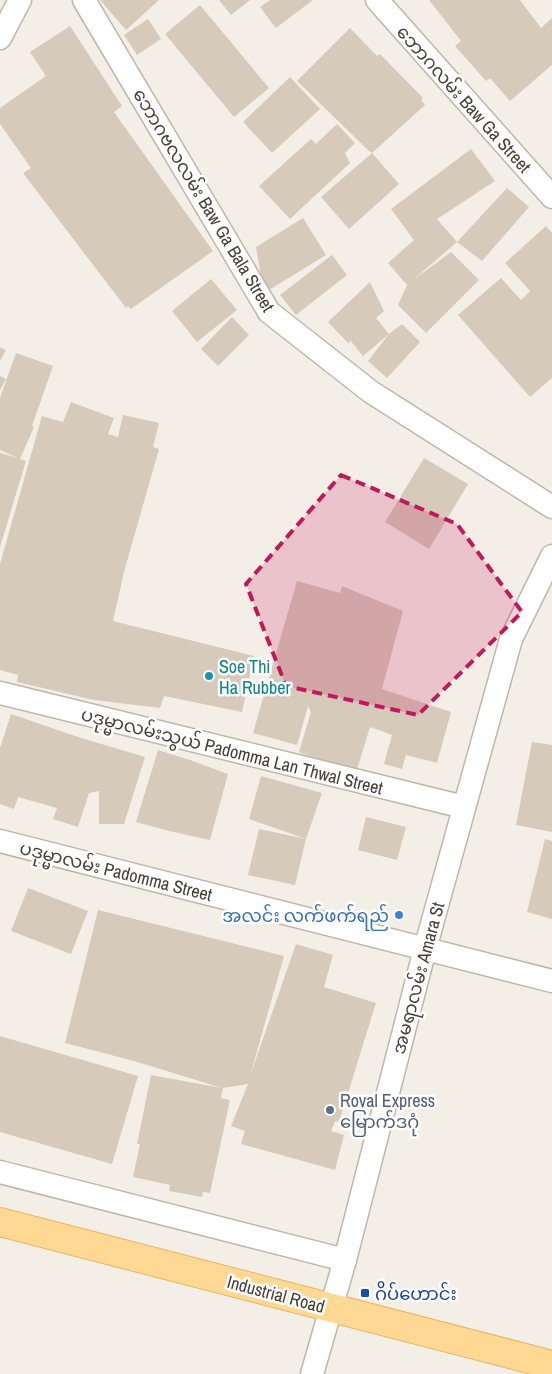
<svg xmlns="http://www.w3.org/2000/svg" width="552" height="1374" viewBox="0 0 552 1374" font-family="'Archivo Narrow','Noto Sans Myanmar',sans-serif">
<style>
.building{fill:#d6cabb}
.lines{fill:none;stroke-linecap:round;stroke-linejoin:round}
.street-casing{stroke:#c0b6a8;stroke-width:25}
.primary-casing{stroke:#e9b65f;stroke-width:30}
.street{stroke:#fff;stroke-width:22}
.primary{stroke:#ffd994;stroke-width:28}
.marked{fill:#c2185b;fill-opacity:0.2;stroke:#c2185b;stroke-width:4;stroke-dasharray:10 6;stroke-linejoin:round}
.culture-dot{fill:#0f9aa8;stroke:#fff;stroke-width:2}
.shop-dot{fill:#3f7fe0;stroke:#fff;stroke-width:2}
.service-dot{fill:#5c6f8a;stroke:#fff;stroke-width:2}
.transit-dot{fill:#1a4fb4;stroke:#fff;stroke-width:2}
.labels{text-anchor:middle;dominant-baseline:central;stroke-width:5;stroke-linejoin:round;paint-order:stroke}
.street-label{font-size:18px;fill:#473f35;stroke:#fff}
.culture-label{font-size:18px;fill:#0d838f;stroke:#fff;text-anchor:start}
.shop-label{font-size:18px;fill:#366cbe;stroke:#fff;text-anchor:end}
.service-label{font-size:18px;fill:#4e5e75;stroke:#fff;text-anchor:start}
.transit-label{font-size:18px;fill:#164399;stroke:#fff;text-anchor:start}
</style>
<rect width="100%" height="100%" fill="#f4efe6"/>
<g class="building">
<path d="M100,0H159L126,30Z"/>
<path d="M219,0H250L231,15Z"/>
<path d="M270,0H313L276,28L260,7Z"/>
<path d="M429,0H520L541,28L552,18V65L510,101L490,78L486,81L455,46L461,41Z"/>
<path d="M200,5L269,88L234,117L165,34Z"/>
<path d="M148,19L161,39L137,55L124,35Z"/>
<path d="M70,26L122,106L114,112L213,251L131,309L128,306L126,308L23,173L31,168L0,124V108L46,76L30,52Z"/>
<path d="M350,28L377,56L380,54L423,98L421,100L425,105L372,153L369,151L297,81Z"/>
<path d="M290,77L320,109L272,153L243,122Z"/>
<path d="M337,124L355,143L345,153L350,163L290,219L259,186L311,139L316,144Z"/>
<path d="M471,149L495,181L437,219L457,242L413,280L451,252L479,280L426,333L398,305L407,285L388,263L414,240L391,209Z"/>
<path d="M372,153L399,184L349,229L321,197Z"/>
<path d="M507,188L529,207L482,261L457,242Z"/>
<path d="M303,218L326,255L264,293L256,247Z"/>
<path d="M546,226L552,233V378L530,397L458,315L501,278L521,300L530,291L505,263Z"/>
<path d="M332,255L347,275L296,315L280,295Z"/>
<path d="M211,279L237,310L197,342L172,311Z"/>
<path d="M370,282L384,311L376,318L389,334L363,356L350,340L349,344L328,322Z"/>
<path d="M232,317L249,335L218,366L201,349Z"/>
<path d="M402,324L420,342L387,378L368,361L389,334Z"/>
<path d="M0,347L6,350L0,361Z"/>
<path d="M16,353L53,366L32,426L34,427L20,459L26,461L0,547V453L18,458L0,450V398Z"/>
<path d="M0,376L6,379L0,390Z"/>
<path d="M71,402L114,418L108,434L118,437L123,415L159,423L153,447L159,449L124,572L113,621L254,656L242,712L164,696L160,708L94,700L17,682L18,675L0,670V564L42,416L63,422Z"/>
<path d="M424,458L468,484L429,549L385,522Z"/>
<path d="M297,581L340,593L342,586L403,611L382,689L451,712L437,763L406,755L402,769L384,764L392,735L370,727L355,776L299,752L311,712L308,706L297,745L253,733Z"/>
<path d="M11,714L78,737L145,757L124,824H99V791L89,793L78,827L53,819L57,808L18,797L14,809L0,804V748Z"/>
<path d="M532,742L552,745V832L516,825Z"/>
<path d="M158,750L190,760L228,774L210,840L169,831L136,822Z"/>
<path d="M261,776L322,793L306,839L249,819Z"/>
<path d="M366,817L406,827L397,860L358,850Z"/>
<path d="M259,829L306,839L295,885L248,875Z"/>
<path d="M545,839L552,841V919L527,912Z"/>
<path d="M28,888L88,911L71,954L11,931Z"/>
<path d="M98,910L284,956L250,1076L296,944L333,955L324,987L376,1003L339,1122L335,1121L331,1131L344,1135L335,1170L241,1144L245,1131L231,1126L248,1084L223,1088L221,1098L230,1100L210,1193L203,1192L202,1197L169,1191L170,1185L133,1177L140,1144H137L151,1075L222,1088L134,1061L65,1043Z"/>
<path d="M0,1036L138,1076L112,1164L0,1132Z"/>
</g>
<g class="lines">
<g class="street-casing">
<g id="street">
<path d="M84,0L269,312L371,392L552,507"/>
<path d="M377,0L552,197"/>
<path d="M0,38L20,0"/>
<path d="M0,693L464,807"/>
<path d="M0,841L552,981"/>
<path d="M0,1172L345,1260"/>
<path d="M312,1374L345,1260L425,949L511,639L552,556"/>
</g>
</g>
<g class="primary-casing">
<path id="primary" d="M0,1222L552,1365"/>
</g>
<use href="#street" class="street"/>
<use href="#primary" class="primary"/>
</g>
<path class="marked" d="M341,475L457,524L522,612L418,715L286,686L246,584Z"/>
<circle class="culture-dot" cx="209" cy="676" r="5"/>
<circle class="shop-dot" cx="399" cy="915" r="5"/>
<circle class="service-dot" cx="330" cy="1110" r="5"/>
<rect class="transit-dot" x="360" y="1288" width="10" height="10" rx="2.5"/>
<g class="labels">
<g class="street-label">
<text transform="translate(464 99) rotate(48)">ဘောဂလမ်း Baw Ga Street</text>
<text transform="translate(204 200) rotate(59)">ဘောဂဗလလမ်း Baw Ga Bala Street</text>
<text transform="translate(232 751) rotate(14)">ပဒုမ္မာလမ်းသွယ် Padomma Lan Thwal Street</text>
<text transform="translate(116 871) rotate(14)">ပဒုမ္မာလမ်း Padomma Street</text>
<text transform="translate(418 978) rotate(-75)">အမရာလမ်း Amara St</text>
<text transform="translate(276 1294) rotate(15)">Industrial Road</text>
</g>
<g class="culture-label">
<text x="219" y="666">Soe Thi<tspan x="219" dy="21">Ha Rubber</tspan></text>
</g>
<g class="shop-label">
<text x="389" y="915">အလင်း လက်ဖက်ရည်</text>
</g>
<g class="service-label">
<text x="340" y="1100">Royal Express<tspan x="340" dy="21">မြောက်ဒဂုံ</tspan></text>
</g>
<g class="transit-label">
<text x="375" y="1293">ဂိပ်ဟောင်း</text>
</g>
</g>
</svg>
